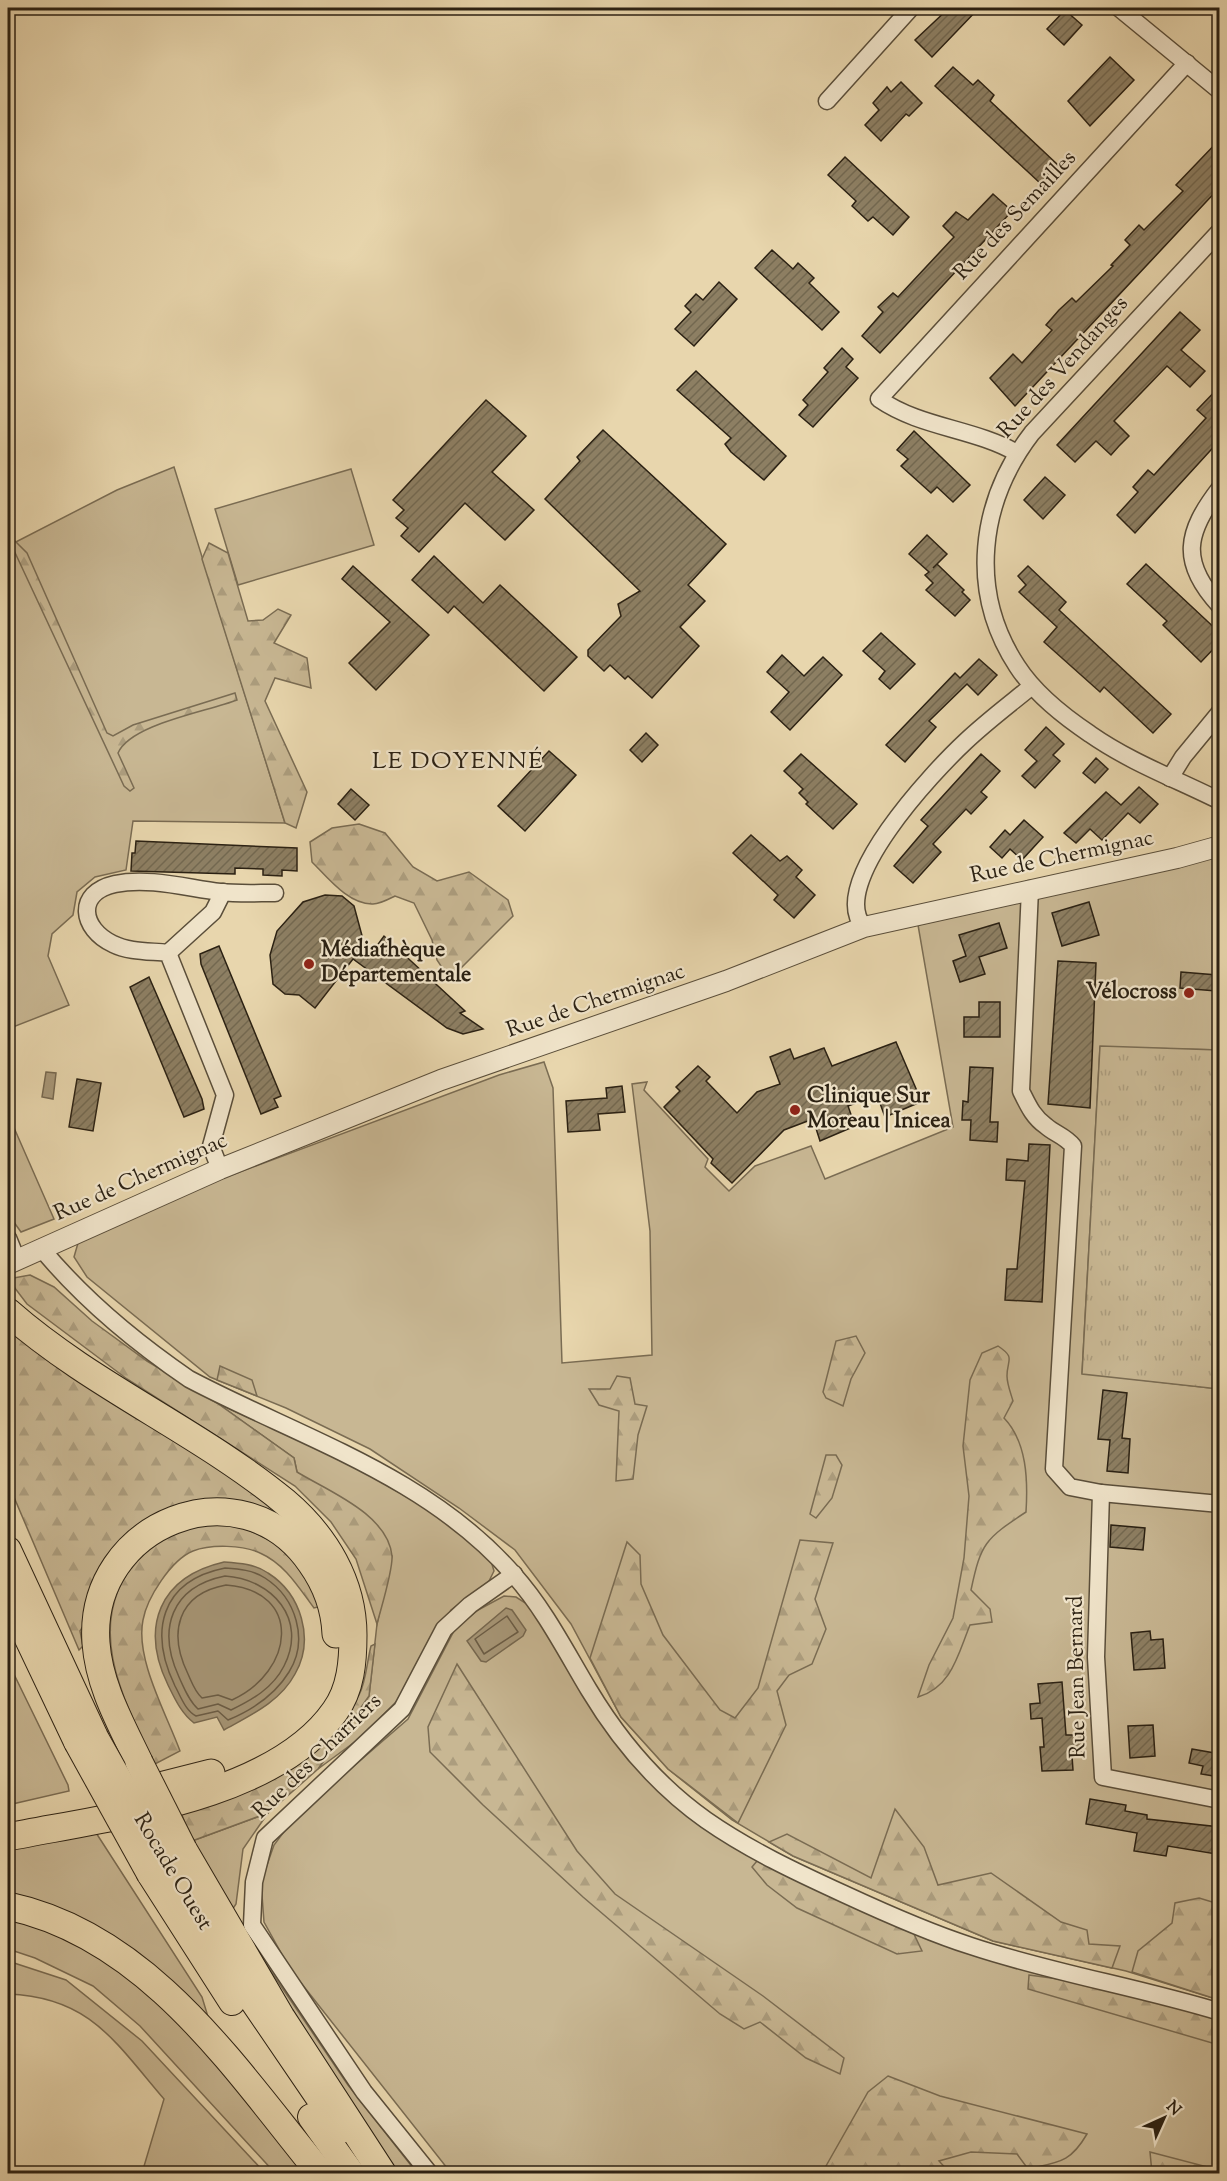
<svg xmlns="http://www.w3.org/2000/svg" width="1227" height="2181" viewBox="0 0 1227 2181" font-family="'Sorts Mill Goudy',serif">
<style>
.green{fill:#c8b793;stroke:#7a6c53;stroke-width:1.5}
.forest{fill:url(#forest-firs);stroke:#7a6c53;stroke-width:1.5}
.park{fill:url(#park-tufts);stroke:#7a6c53;stroke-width:1.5}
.water{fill:#a89879;stroke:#766850;stroke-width:1.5}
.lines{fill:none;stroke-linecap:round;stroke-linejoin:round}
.shore{stroke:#6a5c46;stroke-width:1.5}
.building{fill:url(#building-hatch);stroke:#2b2113;stroke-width:1.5}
.minor-casing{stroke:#5a4e3a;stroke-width:19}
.tertiary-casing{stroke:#5a4e3a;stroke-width:22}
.primary-casing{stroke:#2b2113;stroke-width:28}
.trunk-casing{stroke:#2b2113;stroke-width:29}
.minor{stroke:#f0e4ca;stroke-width:16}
.tertiary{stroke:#f0e4ca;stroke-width:20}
.primary{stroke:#e8d6ad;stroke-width:26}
.trunk{stroke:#e8d6ad;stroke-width:27}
.primary-bridge-casing{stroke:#2b2113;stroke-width:28;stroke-linecap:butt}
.trunk-bridge-casing{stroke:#2b2113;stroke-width:29;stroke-linecap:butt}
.primary-bridge{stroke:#e8d6ad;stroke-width:26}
.trunk-bridge{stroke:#e8d6ad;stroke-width:27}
.poi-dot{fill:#8f2418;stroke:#f0e4ca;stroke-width:2}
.labels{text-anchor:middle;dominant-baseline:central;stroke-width:4.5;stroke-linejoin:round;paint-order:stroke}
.street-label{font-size:22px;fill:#2b2113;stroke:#f0e4ca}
.poi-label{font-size:22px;font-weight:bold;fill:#2b2113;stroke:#f0e4ca;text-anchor:start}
.neighbourhood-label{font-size:24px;letter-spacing:1.5px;fill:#2b2113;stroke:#f0e4ca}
</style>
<defs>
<pattern id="forest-firs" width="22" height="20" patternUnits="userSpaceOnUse" patternTransform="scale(1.5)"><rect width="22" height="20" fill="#c8b793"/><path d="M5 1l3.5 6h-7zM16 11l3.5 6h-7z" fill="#ac9d7e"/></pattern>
<pattern id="park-tufts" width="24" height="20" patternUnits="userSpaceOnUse" patternTransform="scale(1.5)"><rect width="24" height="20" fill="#c8b793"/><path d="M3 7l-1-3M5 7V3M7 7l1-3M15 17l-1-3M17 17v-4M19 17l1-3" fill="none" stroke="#ac9d7e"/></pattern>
<pattern id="building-hatch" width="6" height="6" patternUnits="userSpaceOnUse" patternTransform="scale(1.5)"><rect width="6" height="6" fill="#8d7f63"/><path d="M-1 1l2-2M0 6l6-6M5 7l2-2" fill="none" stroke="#736850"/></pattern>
</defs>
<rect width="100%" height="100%" fill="#e8d6ad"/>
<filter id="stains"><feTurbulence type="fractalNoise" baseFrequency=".00333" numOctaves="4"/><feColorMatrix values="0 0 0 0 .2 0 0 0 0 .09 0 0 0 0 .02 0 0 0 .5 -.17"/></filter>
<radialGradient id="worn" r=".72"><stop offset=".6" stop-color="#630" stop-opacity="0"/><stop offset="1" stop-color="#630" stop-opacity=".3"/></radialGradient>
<g class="green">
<path d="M174,467L285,823L133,821L126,870L95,877L77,892L73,915L52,934L48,956L69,1005L8,1029V546L117,490Z"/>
<path d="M351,469L374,545L238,585L215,509Z"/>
<path d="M1219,847V1050L1100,1047L1082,1373L1219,1389V2000L1126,1971L993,1941L793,1856L732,1820L668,1769L621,1717L571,1624L515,1550L459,1508L370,1449L286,1408L210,1377L87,1277L74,1257L78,1243L189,1191L499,1075L544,1062L553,1088L562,1363L652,1355L650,1231L632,1084L647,1082L644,1090L708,1159L705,1167L729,1191L755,1166L811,1146L825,1179L953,1127L918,925L1107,883Z"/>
<path d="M8,1114L54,1219L21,1232L8,1214Z"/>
<path d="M217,1403L356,1467L441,1517L491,1561L494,1571L489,1581L451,1610L402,1696L360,1738L318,1769L369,1696L377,1624L392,1556L297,1472L294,1458Z"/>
<path d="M504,1596L516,1597L527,1604L686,1812L888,1921L1219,2018V2173H451L290,1969L264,1922L261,1882L274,1845L295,1817L408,1719L455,1629L478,1610Z"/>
<path d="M8,1662L68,1785L69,1791L8,1805Z"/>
<path d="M268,1813L243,1849L236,1904L232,1910L192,1841Z"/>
<path d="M91,1825L202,1997L209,2020C151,1972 83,1909 8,1894V1845Z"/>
<path d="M8,1915C40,1925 91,1947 119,1967C193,2022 246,2102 304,2173H275L140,2026L93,1986L35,1958L8,1949Z"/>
<path d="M245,1933L348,2085L417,2173H399L331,2080Z"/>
<path d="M8,1961L66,1980L142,2041L265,2173H142L164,2099C115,2042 90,1997 8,1994Z"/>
</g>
<g class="forest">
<path d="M15,541L27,553L107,733L113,736L133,725L235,693L237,700C206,712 131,724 118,753L134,788L130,791L124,786L11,544Z"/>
<path d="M209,543L228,553L248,621L263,620L278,609L291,615L274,643L307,658L311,688L275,678L265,701L307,792L296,828L285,823L202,559Z"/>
<path d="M359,824L385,833L413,867L437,881L469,872L508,900L513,916L459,970L445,972L437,960L432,940L414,903L395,896C389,899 380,904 373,904C349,905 328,878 312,862L310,842L332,828Z"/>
<path d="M30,1275L54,1287L92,1321L147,1361L217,1403L294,1458L297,1472C328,1491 388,1514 392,1556C393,1570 381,1608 377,1624L356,1559L331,1522L295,1486L127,1379L27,1304L8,1279Z"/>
<path d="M8,1321L255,1489L286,1521L155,1518L80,1631L83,1646L79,1650L8,1483Z"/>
<path d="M856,1336L865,1353L851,1379L843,1406L826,1398L823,1392L836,1341Z"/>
<path d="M998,1346C1016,1358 1007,1359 1007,1376C1007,1384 1011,1394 1013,1401L1004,1418C1027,1442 1028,1480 1026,1512C985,1539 981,1543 971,1590L990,1609L992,1622L970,1625C958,1654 952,1687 918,1697L929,1665L953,1618L964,1558L969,1496L963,1446L970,1380L982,1353Z"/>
<path d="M220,1366L252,1380L257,1396L217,1380Z"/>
<path d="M617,1376L630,1378L635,1404L647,1406L638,1435L633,1479L616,1481L619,1411L599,1405L589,1389H610Z"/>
<path d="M826,1455H836L842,1465L832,1498L816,1518L810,1514Z"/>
<path d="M236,1524L288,1549L322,1606L314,1608C299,1588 285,1564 260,1553C243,1545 211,1544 193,1551C171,1560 147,1598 143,1620C135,1659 167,1715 180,1751L155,1764C122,1699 81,1620 140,1557C150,1547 171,1530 186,1527C201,1524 220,1525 236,1524Z"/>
<path d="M800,1540L833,1543L815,1599L826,1629L812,1664L789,1675L777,1691L786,1725L738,1823L668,1769L621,1717L590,1658L627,1542L640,1555L641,1584L663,1635L720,1710L735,1718L758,1688Z"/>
<path d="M375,1644L369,1696L318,1769L268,1813L192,1841L180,1810C254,1793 320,1766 359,1695C366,1682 367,1661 371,1646Z"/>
<path d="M457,1664L577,1851L615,1894L763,1996L844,2058L840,2074L806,2058L760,2022L744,2029L720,2014L583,1897L483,1805L430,1752L428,1727Z"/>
<path d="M895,1809L924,1847L938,1885L991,1873L1061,1922L1087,1930L1089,1944L1120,1946L1112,1968L993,1941L793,1856L769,1842L787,1834L871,1878Z"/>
<path d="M757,1861L912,1930L922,1951L897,1954L797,1908L767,1885L752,1867Z"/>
<path d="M1199,1898L1219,1904V2000L1132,1972L1138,1951L1172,1923L1175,1903Z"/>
<path d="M1029,1975L1088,1983L1219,2018V2045L1028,1989Z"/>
<path d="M888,2076L940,2096L1087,2134C1070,2163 1059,2162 1028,2169L1017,2154L971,2152L939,2161L950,2173H829L826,2166L868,2092Z"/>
<path d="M1150,2152L1219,2170V2173H1152Z"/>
</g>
<path class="park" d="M1100,1046L1219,1050V1389L1082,1374Z"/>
<g class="water">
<path d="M46,1072L56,1073L53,1099L42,1097Z"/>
<path d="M224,1562C239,1563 255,1564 268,1573C301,1594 315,1639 295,1674C280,1702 251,1715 224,1730L217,1717L194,1723C181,1713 175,1699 168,1685C140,1627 159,1577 224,1562Z"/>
<path d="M506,1608L512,1610L526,1630L523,1636L486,1662L481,1661L467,1641Z"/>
</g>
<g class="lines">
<g class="shore">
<path d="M225,1568C239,1569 253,1570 265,1578C296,1598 309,1640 289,1672C275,1695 252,1710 228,1720L218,1711L196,1716C185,1710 181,1697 175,1686C149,1632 160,1581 225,1568Z"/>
<path d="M225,1576C272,1579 308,1619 284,1666C273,1688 252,1700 231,1710L218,1704L198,1709C189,1701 184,1688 179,1677C157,1629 171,1587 225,1576Z"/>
<path d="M226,1585C304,1591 294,1672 232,1700L218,1695L202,1698C195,1692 192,1683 188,1674C168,1633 177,1594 226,1585Z"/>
<path d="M507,1616L518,1632L484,1654L475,1639Z"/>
</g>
</g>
<g class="building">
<path d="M949,8H979L932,57L915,40Z"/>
<path d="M1065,10L1082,25L1064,45L1047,29Z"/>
<path d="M1110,57L1134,80L1090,126L1068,101Z"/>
<path d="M953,67L973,85L978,80L994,95L990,101L1058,165L1040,183L935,86Z"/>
<path d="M901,82L922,103L909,116L906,114L881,141L865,125L879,110L873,103L887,87L891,92Z"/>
<path d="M1220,139V187L1015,406L990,378L1013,354L1022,363L1052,330L1046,325L1059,310L1072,298L1076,302L1113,266L1111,265L1130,245L1125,240L1139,225L1144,230L1183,191L1176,185Z"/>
<path d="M845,157L909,217L893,235L873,217L868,221L852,206L856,201L828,175Z"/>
<path d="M993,194L1012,211L880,353L862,336L883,312L878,307L893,293L898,297L954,237L943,226L956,212L968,220Z"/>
<path d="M772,250L793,269L798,263L814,278L809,283L839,312L822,330L755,268Z"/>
<path d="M719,282L737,299L694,346L675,329L691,312L685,306L696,294L703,300Z"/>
<path d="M1180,312L1200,330L1181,350L1205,371L1190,387L1167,366L1114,421L1129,436L1119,446L1111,455L1096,441L1075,462L1057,445Z"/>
<path d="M842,348L853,359L846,367L858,378L813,427L799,415L808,405L803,400L828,372L824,368Z"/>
<path d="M696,371L786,456L764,480L731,452L725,444L731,438L677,390Z"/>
<path d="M1220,386V440L1135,533L1117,515L1138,492L1133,487L1148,470L1154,475L1206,418L1197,410Z"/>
<path d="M486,400L526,436L492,472L534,510L505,540L465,503L419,552L401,536L408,528L396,518L404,510L393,500Z"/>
<path d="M603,430L726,544L688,585L705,601L680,627L699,646L652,698L628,676L625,679L610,665L604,671L588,656V650L621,616L618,604L640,591L545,499L580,461L577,457Z"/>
<path d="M914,431L970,485L953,502L937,487L931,493L901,466L908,459L897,450Z"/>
<path d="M1045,477L1065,495L1043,519L1024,500Z"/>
<path d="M927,535L947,554L933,568L937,564L964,590L962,592L970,600L955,616L926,590L933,583L925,575L929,572L909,554Z"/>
<path d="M434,556L483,603L500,585L577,657L544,691L454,606L448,613L412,580Z"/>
<path d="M1146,564L1220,633V642L1201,662L1163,625L1167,621L1127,584Z"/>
<path d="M353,566L429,635L376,690L349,663L390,622L342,579Z"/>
<path d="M1028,566L1066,602L1059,610L1171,714L1153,733L1104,687L1100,692L1044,642L1057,627L1019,592L1026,585L1018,576Z"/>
<path d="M881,633L915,664L890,689L879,679L885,671L863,651Z"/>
<path d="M782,655L804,676L823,657L842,675L790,730L771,712L789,692L767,672Z"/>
<path d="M979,659L997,675L978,695L967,684L929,721L936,727L905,762L886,745L955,673L960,678Z"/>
<path d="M1046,727L1064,744L1053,755L1060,761L1035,788L1022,776L1037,761L1025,750Z"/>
<path d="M646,733L658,745L642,762L630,750Z"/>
<path d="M549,751L576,775L525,831L498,806Z"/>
<path d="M801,754L857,804L833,829L806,804L808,802L799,793L803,789L784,771Z"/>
<path d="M981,754L1000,771L981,792L987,797L971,814L966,809L933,844L941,852L913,883L894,866L928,826L921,820Z"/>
<path d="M1096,758L1108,769L1095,783L1083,773Z"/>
<path d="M1139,787L1158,804L1140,823L1128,813L1102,840L1090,829L1076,843L1064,833L1106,792L1121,805Z"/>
<path d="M351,789L369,805L355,820L338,804Z"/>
<path d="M1024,820L1043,837L1022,860L1010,849L1002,858L990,847L1005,830L1010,835Z"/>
<path d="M751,835L780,861L787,856L802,870L796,877L815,895L794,918L774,900L778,895L733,853Z"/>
<path d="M136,841L297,848V871L282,870V876L263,875V869L235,868V874L131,871L132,853H135Z"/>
<path d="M325,895L342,896L354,906L368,958L384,936L465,1011L460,1013L483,1029L463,1034L447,1028L353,959L315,1008L299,995L285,994L273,984L270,955L277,931L303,902Z"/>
<path d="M1089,902L1099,935L1062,946L1052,913Z"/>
<path d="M999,923L1007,948L979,957L985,974L960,982L953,961L966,956L959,935Z"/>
<path d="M219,946L281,1096L274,1099L278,1107L261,1114L201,964L200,954Z"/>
<path d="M1058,961L1096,963L1090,1108L1048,1104Z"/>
<path d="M1181,972L1217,975L1216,991L1180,988Z"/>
<path d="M149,977L202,1099L204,1109L184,1117L130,987Z"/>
<path d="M979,1002H1000V1037H964V1017H979Z"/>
<path d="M896,1042L917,1091L913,1092L918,1103L885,1117L877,1095L848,1106L855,1126L820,1141L813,1119L784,1130L732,1183L711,1163L713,1159L664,1107L680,1091L676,1087L698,1066L710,1077L706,1081L737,1113L757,1092L780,1084L770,1057L790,1049L794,1059L824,1048L832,1066Z"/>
<path d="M970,1067L993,1068L990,1122H998L997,1142L970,1140L971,1120H962L963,1101L968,1102Z"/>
<path d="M77,1079L101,1083L93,1131L69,1127Z"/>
<path d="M622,1086L625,1112L598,1114L600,1130L568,1132L566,1101L607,1098L606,1088Z"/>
<path d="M1029,1144L1050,1145L1042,1302L1005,1300L1007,1269H1017L1025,1181L1006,1180L1007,1159L1028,1161Z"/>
<path d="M1103,1390L1127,1393L1122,1438L1130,1439L1128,1473L1107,1471L1110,1440L1098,1439Z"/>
<path d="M1111,1525L1145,1528L1143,1550L1110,1547Z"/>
<path d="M1150,1631L1151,1640L1163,1639L1165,1668L1134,1670L1131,1633Z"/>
<path d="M1062,1682L1066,1735H1081L1082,1755L1072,1756L1073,1770L1042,1771L1040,1747H1044L1042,1718L1031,1719L1030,1704L1040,1703L1038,1684Z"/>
<path d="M1153,1725L1155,1756L1130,1758L1128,1726Z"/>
<path d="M1192,1749L1220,1754V1777L1201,1774L1203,1766L1189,1763Z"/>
<path d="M1090,1799L1126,1805L1125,1811L1147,1815V1819L1220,1827L1216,1854L1168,1846L1166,1856L1134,1851L1137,1833L1086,1824Z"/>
</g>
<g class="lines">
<g class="minor-casing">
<g id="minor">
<path d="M1119,8L1220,91"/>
<path d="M827,101L911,8"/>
<path d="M1220,231L1032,433C979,502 968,591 1017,666C1035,694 1063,716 1090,734C1130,762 1176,779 1220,801"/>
<path d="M1017,453C973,428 921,428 879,399L1187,63"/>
<path d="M1220,488C1186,532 1179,562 1220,606"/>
<path d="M1170,778L1183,757L1220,712"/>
<path d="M1030,889L1021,1091C1028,1105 1033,1117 1046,1126C1055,1134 1065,1136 1073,1146L1054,1469L1070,1487L1101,1493L1220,1504"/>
<path d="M864,927C826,885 934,771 965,742C986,722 1010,704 1032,686"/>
<path d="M168,953L213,912L223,892"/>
<path d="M220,1169L211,1146L225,1095L168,953C150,951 129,952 113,944C81,929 75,893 115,884C149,877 187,888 220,892C238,894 257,893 275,893"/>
<path d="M8,1238L17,1260"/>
<path d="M41,1248C83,1299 135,1342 189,1379C301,1438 428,1476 514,1575C545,1610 565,1650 589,1690C619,1740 658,1786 706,1820C749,1850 796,1872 844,1894C885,1913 927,1932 971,1946C1052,1973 1138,1987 1220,2012"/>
<path d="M1101,1493L1096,1657L1103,1777L1220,1800"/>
<path d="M430,2174L364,2092L252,1925L254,1882L265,1838L402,1709L444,1629L470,1605L514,1574"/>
</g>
</g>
<g class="tertiary-casing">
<path id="tertiary" d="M8,1264L220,1169L441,1080L726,981L864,927L1177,858L1220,846"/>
</g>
<g class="primary-casing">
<g id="primary">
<path d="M8,1550L95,1737"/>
<path d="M8,1597L77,1742"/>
<path d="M165,1862L236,1976L341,2130"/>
<path d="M150,1874L232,2002"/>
<path d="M311,2117L352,2174"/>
</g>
</g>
<g class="trunk-casing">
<g id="trunk">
<path d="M8,1312C92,1386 199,1431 285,1502C325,1536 353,1582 353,1635C353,1661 351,1689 335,1711C274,1799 107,1817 8,1837"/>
<path d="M139,1762C121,1724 99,1686 96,1643C87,1524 241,1461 311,1563C326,1584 335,1609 336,1634"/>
<path d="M132,1793L211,1773"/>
<path d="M183,1849L281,2017L383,2174"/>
<path d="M8,1906C149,1936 235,2069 321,2174"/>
</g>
</g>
<use href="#minor" class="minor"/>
<use href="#tertiary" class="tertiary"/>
<use href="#primary" class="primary"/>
<use href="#trunk" class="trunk"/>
<g class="primary-bridge-casing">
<g id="primary-bridge">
<path d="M95,1737L165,1862"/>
<path d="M77,1742L150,1874"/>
</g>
</g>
<g class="trunk-bridge-casing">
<path id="trunk-bridge" d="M139,1762L183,1849"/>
</g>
<use href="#primary-bridge" class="primary-bridge"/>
<use href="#trunk-bridge" class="trunk-bridge"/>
</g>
<g class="poi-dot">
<circle cx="309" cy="964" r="6"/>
<circle cx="1189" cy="993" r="6"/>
<circle cx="795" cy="1110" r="6"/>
</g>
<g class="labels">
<g class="street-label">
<text transform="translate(1016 216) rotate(-47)">Rue des Semailles</text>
<text transform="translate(1064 368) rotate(-48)">Rue des Vendanges</text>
<text transform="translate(1062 858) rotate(-12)">Rue de Chermignac</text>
<text transform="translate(596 1002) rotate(-19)">Rue de Chermignac</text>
<text transform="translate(141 1178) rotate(-24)">Rue de Chermignac</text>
<text transform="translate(1078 1677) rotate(-91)">Rue Jean Bernard</text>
<text transform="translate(318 1757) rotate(-44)">Rue des Charriers</text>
<text transform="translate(172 1872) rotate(59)">Rocade Ouest</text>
</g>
<g class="poi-label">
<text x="321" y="951">Médiathèque<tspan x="321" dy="25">Départementale</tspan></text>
<text x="1177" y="993" text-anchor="end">Vélocross</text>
<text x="807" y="1097">Clinique Sur<tspan x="807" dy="25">Moreau | Inicea</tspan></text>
</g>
<g class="neighbourhood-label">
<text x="458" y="762">LE DOYENNÉ</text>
</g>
</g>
<rect width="1227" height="2181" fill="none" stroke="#e8d6ad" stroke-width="30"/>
<rect x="9" y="9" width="1209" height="2163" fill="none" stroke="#2b2113" stroke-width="3"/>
<rect x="15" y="15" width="1197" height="2151" fill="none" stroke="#2b2113" stroke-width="1.5"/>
<g transform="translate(1164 2118) rotate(45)" stroke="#f0e4ca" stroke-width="4.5" paint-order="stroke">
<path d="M0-4.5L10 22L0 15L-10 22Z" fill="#2b2113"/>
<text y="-9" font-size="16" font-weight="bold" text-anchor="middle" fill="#2b2113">N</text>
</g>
<rect width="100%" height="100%" filter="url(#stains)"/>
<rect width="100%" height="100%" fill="url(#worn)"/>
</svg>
